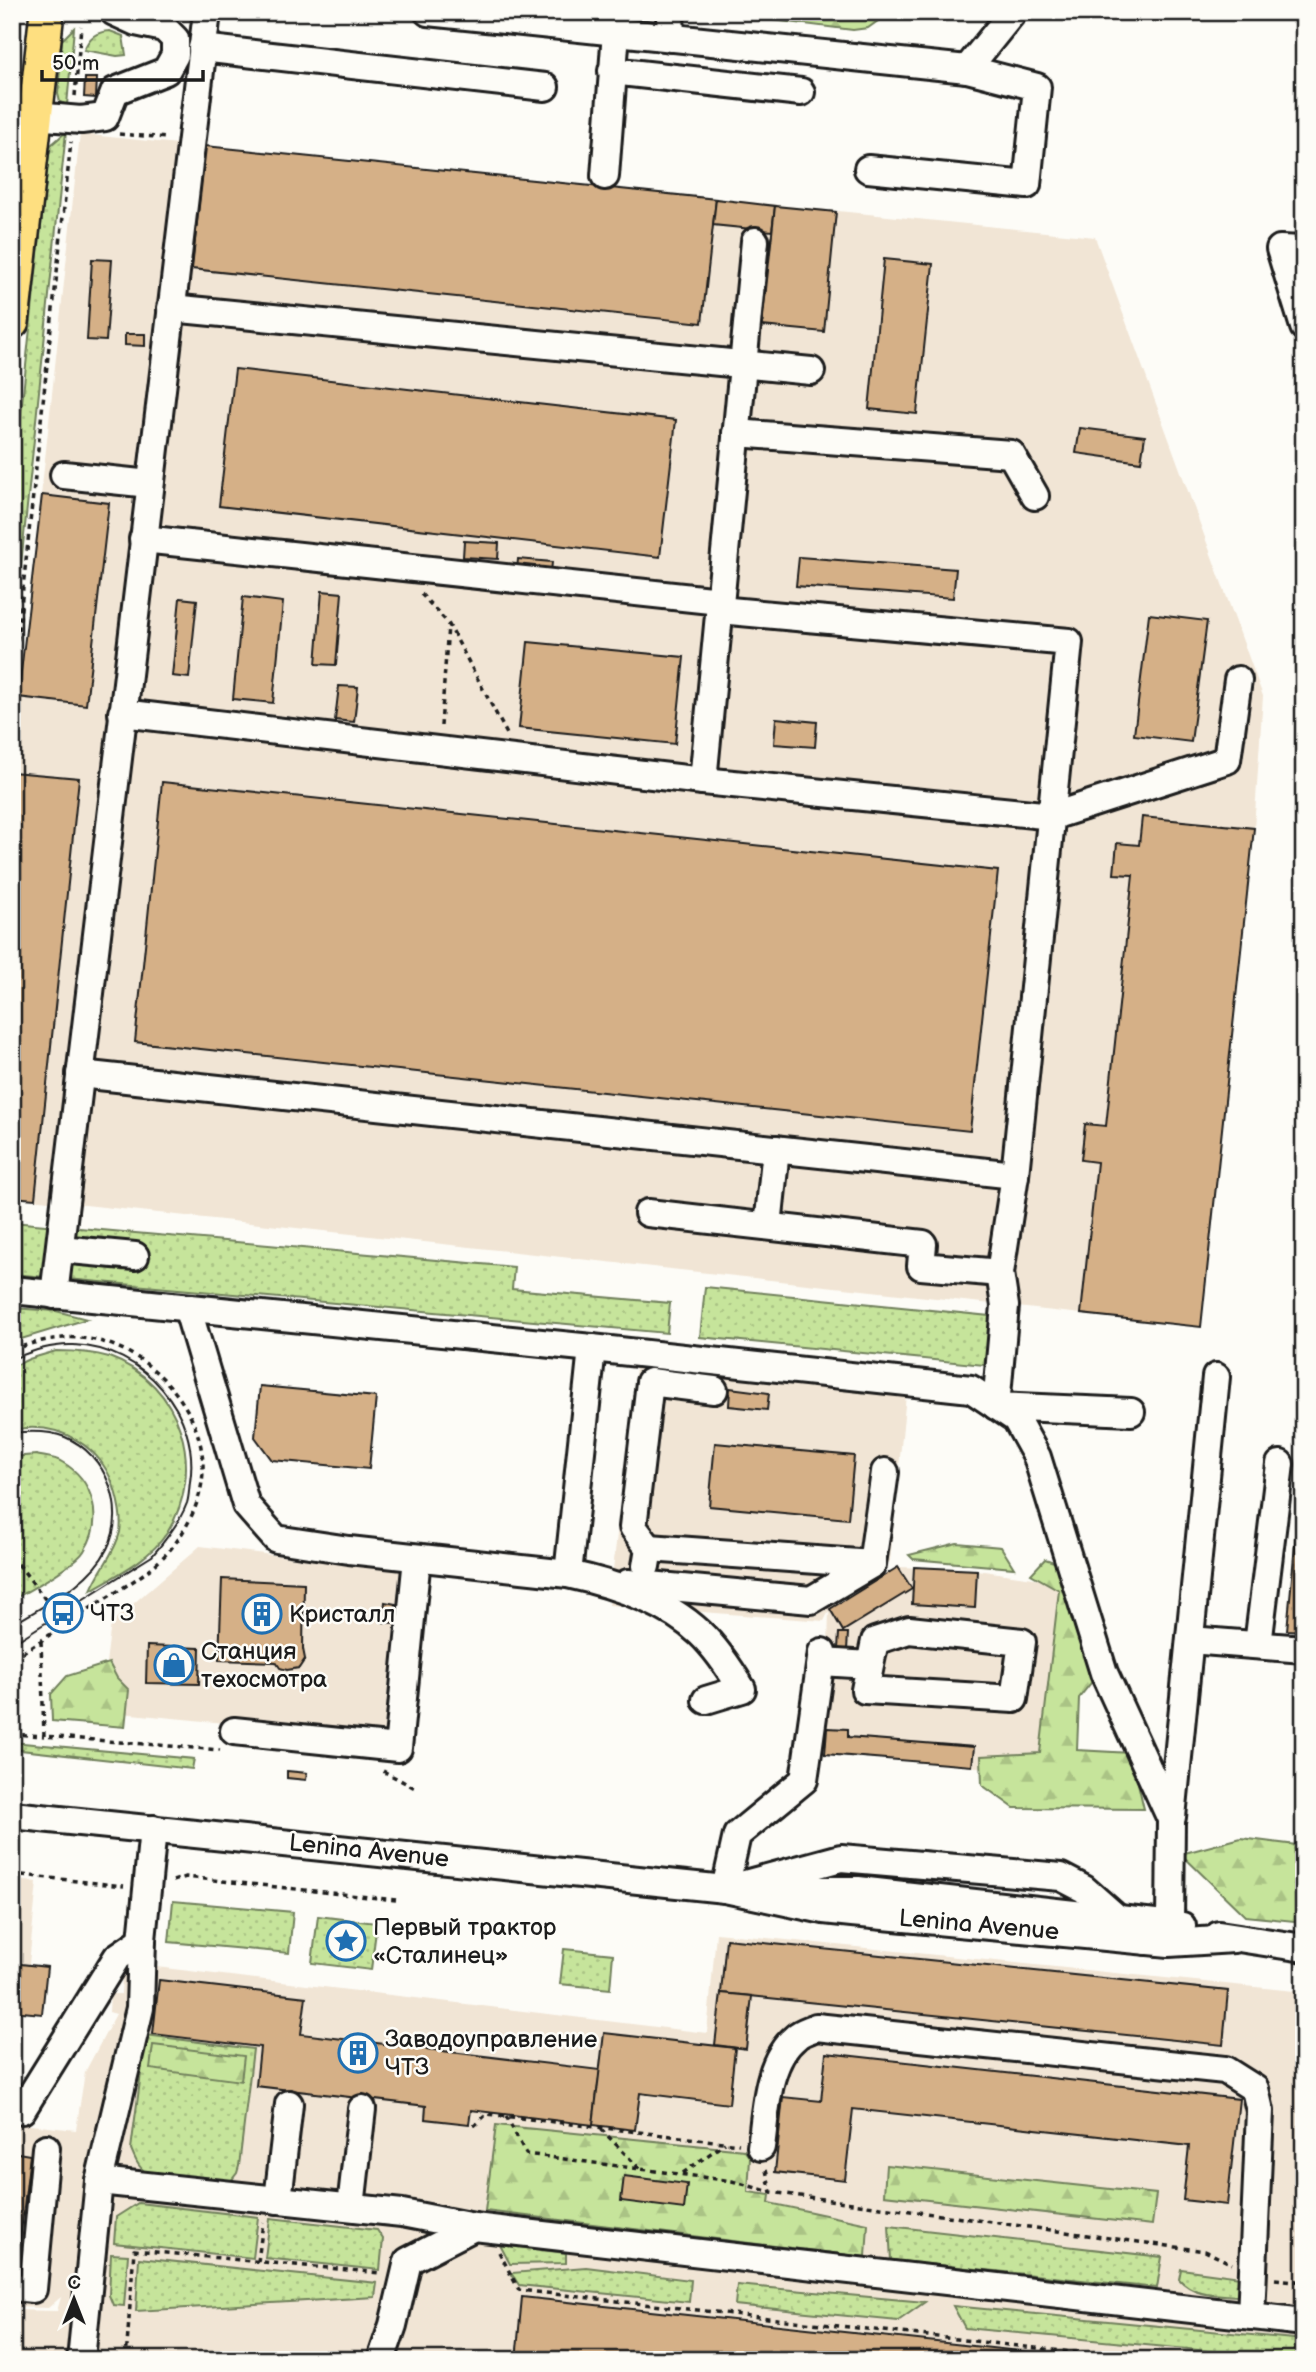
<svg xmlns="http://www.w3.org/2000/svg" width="1316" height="2372" viewBox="0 0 1316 2372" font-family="'Balsamiq Sans',sans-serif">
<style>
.built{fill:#f1e5d5}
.grass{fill:url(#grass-dots);stroke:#71805c;stroke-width:2}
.forest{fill:url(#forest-firs);stroke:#71805c;stroke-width:2}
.building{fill:#d5b087;stroke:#1c1c1c;stroke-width:2}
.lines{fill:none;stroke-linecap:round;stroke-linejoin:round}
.minor-casing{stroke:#1c1c1c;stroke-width:32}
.major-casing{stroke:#1c1c1c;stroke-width:38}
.path{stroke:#1c1c1c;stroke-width:3.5;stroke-dasharray:5 5;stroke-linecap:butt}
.minor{stroke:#fdfcf7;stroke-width:26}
.major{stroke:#fedf80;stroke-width:33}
.tram{stroke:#1c1c1c;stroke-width:2}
.labels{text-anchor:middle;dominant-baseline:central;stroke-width:5;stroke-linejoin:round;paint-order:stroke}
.poi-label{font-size:24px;fill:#1c1c1c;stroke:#fdfcf7;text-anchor:start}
.street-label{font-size:24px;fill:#1c1c1c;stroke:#fdfcf7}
</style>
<defs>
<pattern id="grass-dots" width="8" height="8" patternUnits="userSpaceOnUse" patternTransform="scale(1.75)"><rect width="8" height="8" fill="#c6e49b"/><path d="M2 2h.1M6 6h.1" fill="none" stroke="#aac385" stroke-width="1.8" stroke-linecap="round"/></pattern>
<pattern id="forest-firs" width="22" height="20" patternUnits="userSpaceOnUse" patternTransform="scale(1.75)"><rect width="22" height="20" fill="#c6e49b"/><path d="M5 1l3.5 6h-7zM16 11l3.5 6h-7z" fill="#aac385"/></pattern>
</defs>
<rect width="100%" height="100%" fill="#fdfcf7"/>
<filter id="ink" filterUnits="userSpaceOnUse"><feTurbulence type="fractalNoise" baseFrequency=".0143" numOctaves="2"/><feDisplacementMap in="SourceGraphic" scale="14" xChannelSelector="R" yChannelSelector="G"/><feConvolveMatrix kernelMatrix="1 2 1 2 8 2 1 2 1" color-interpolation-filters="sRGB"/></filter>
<g filter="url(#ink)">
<g class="built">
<path d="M80,134L1095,237L1263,696L1254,829L1201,1327L12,1197V765Z"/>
<path d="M636,1367L906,1395L890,1561L831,1608L898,1567L977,1570L1062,1582L1047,1773L825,1754L829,1611L824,1621L609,1605Z"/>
<path d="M200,1546L400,1571L383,1738L100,1711L111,1623Z"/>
<path d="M12,1880L37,1882L29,1964L47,1967L42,2014L12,2011Z"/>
<path d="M716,1933L1304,1992V2360H12V2310L57,2311L61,2297L48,2308L12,2307V2123L76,2130L85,2072L116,2014L109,2012L110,1994H121L123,1963L707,2033Z"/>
</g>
<g class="grass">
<path d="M74,28L67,105L60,102L58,94L62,40Z"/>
<path d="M110,31L123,36L126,55L117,56L84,50C89,37 96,32 110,31Z"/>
<path d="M66,132L12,651V496L48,161L51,145Z"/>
<path d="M12,1222L514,1267L512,1289L670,1303L667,1333L12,1274Z"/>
<path d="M705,1287L999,1317L994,1366L700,1337Z"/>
<path d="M12,1308L56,1311L87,1319L18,1340L12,1339Z"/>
<path d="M56,1351C73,1351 92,1352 109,1357C182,1383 207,1469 167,1533C149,1560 118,1574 91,1590C99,1570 115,1553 120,1532C122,1520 119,1505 116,1494C104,1447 60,1420 12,1430V1367L29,1359Z"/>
<path d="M36,1455C44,1457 55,1457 62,1462C94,1480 104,1520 84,1551C76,1565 28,1591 12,1600V1457Z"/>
<path d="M12,1742L194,1759L192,1769L12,1749Z"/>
<path d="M173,1901L293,1912L289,1953L169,1942Z"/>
<path d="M318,1916L377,1923L371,1970L312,1963Z"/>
<path d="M564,1949L613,1954L610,1989L560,1984Z"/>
<path d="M146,2035L253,2049L239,2166L237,2173L230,2182L150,2175C139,2169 136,2161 131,2149Z"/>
<path d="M138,2203L258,2217L253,2258L114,2243L116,2217Z"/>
<path d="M270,2218L377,2230L383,2239L380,2270L265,2258Z"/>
<path d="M889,2226L1162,2257L1157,2288L891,2260Z"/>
<path d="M500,2245L566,2253V2263L510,2264Z"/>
<path d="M111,2254L128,2255L124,2306L113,2305L109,2295Z"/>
<path d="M139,2258L377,2283L375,2297L136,2311Z"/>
<path d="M586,2267L691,2280L689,2302L519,2285L511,2273Z"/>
<path d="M1181,2269L1248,2278L1238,2296C1216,2294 1194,2296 1179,2279Z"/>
<path d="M737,2285L925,2302L898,2321L735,2305Z"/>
<path d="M953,2306L1304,2340V2360L965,2328Z"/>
</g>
<g class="forest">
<path d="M707,12H879L878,21L868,28L853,30Z"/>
<path d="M957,1543L1001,1547L1014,1568L913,1559L909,1555Z"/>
<path d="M1045,1559L1066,1566L1073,1583L1075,1630H1084L1094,1679L1079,1698L1077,1750L1131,1753L1144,1809L1014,1808L982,1785L981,1756L1040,1753L1059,1590L1031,1574Z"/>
<path d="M109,1663L117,1678L129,1690L125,1727L52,1721L51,1694L67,1676Z"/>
<path d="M1241,1838L1304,1846V1922L1245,1916L1181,1854Z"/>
<path d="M153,2045L244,2056L241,2081L150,2069Z"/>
<path d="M496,2125L744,2150L750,2158L748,2192L770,2195L769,2203L868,2224L866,2257L485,2211Z"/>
<path d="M886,2165L1156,2194L1152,2225L884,2195Z"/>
</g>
<g class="building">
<path d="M85,78H97L96,98L84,97Z"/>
<path d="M205,146L716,199L702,323L192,269Z"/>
<path d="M716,199L775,206L772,231L713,225Z"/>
<path d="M775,206L836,212L824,332L762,326Z"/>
<path d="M92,259L112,260L106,341L87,340Z"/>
<path d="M884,259L933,264L917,414L869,409Z"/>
<path d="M125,334H145V346L125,345Z"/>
<path d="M235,369L676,420L660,557L219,506Z"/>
<path d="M1080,428L1145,436L1141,462L1076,453Z"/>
<path d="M42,495L109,503L86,705L18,697Z"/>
<path d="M464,541L499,543L498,559L463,557Z"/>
<path d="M799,557L956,569L953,598L796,586Z"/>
<path d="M518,559L552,562L551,573L517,570Z"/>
<path d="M322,591L342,593L336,665L316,664Z"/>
<path d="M243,597L283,602L273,703L233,699Z"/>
<path d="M180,598L197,600L189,678L172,676Z"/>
<path d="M1149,614L1207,621L1191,742L1134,735Z"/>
<path d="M528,642L684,657L675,744L519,728Z"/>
<path d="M339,686L358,687L354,722L335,720Z"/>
<path d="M776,718L817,722L815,747L774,744Z"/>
<path d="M12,772L79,778L35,1199L12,1197Z"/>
<path d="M162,782L998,871L970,1131L135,1042Z"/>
<path d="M1142,817L1254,828L1201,1327L1081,1314L1097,1162L1081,1160L1085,1124L1106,1126L1133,875L1114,874L1117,843L1139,845Z"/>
<path d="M260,1386L376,1397L369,1469L272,1460L255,1437Z"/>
<path d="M730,1388L769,1393L767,1410L729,1406Z"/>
<path d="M715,1443L854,1456L848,1519L709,1506Z"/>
<path d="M1301,1482L1304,1483V1631L1287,1630Z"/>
<path d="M898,1567L912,1589L843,1631L830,1609Z"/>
<path d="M914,1567L977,1570L975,1608L912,1604Z"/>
<path d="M222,1579L304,1583L303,1649L305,1659L299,1668L287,1670L280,1668L276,1662L219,1660Z"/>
<path d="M385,1602L396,1604L394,1623L383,1622Z"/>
<path d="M839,1633H848L847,1650L838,1649Z"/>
<path d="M147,1646L200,1648L199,1684L146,1683Z"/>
<path d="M827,1728L848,1729V1737L974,1747L972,1766L825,1754Z"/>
<path d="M287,1771L307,1773L306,1780L287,1778Z"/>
<path d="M726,1939L1228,1991L1223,2045L721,1993Z"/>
<path d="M12,1963L47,1967L42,2014L12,2011Z"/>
<path d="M159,1980L306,1997L301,2034L600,2070L593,2125L471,2110L469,2124L425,2119L426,2106L256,2086L260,2047L153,2034Z"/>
<path d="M721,1993L752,1996L746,2049L715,2045Z"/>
<path d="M604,2033L735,2048L729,2104L640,2093L635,2130L593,2125Z"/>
<path d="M826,2053L1239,2099L1227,2205L1183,2200L1189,2146L853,2109L845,2180L775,2172L783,2097L821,2101Z"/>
<path d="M12,2152L30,2155L17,2266L12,2265Z"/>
<path d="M624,2176L687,2184L684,2209L621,2201Z"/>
<path d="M522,2297L1101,2360H516Z"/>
</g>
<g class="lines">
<g class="minor-casing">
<g id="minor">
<path d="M428,12L967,69L1037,87L1027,185L868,169"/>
<path d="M670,12L671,38"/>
<path d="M202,48L545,87"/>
<path d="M967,69L1013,12"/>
<path d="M612,71L801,92"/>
<path d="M35,116L81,120L105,117L115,91L166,71L175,55V39L164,28L136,22L114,12"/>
<path d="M605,176L616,32"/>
<path d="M1304,250L1280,249L1304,327"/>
<path d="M171,308L811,371"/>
<path d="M736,433L1011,454L1035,496"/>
<path d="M64,475L150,484"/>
<path d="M143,539L720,601"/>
<path d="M719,610L1069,642L1015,1175L1000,1273L1005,1306L996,1406L1131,1412"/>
<path d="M122,713L703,781L1053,816L1227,760L1238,680"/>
<path d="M703,781L755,241"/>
<path d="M80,1074L1015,1175"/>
<path d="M648,1213L923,1244L921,1266L1000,1273"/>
<path d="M768,1226L776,1149"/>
<path d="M60,1249L135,1256"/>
<path d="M12,1290L592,1348L971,1389L1016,1419L1037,1457L1104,1673L1171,1819L1170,1923C1164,1934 1158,1937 1146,1941"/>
<path d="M54,1295L207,12"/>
<path d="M188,1310L246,1505L276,1539L349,1550L568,1574C614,1584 665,1600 700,1633C717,1649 730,1669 742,1689L706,1700"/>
<path d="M649,1548L872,1564L885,1472"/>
<path d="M646,1566L649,1548L633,1527L650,1382L714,1390"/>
<path d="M568,1574L592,1348"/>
<path d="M628,1583L811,1600L872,1564"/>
<path d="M1190,1640L1304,1649"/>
<path d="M1258,1645L1280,1464"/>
<path d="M821,1662L870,1665L865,1690L1014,1699L1022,1642L909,1630L875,1641L870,1665"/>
<path d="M234,1731L398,1748L417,1558"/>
<path d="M12,1815L725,1889L824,1910L852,1913L1169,1943L1234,1939"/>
<path d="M1172,1817L1216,1377"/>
<path d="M153,1829L142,1940L140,2008L99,2181L402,2213L474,2227L1304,2322"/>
<path d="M730,1888L841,1858L1061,1877L1084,1889L1117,1918"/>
<path d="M725,1889L737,1835L804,1780L822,1652"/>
<path d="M785,1890H858L1182,1926"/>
<path d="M1219,1935L1304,1948"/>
<path d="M22,2110L117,1957L142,1940"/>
<path d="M761,2147C766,2112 766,2061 796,2037C801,2032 810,2030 816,2027L1225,2070L1255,2089L1260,2111L1251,2316"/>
<path d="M278,2200L289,2104"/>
<path d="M351,2207L362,2109"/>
<path d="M12,2287L33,2289L46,2148"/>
<path d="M81,2360L99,2181"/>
<path d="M381,2360L393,2325L408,2261L474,2227"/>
</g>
</g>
<g class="major-casing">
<path id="major" d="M12,322L47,12"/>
</g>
<g class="path">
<path d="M75,96L81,26"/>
<path d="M119,134L168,138"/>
<path d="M421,594L448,623L508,736"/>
<path d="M12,690L71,142"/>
<path d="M441,726L448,625"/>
<path d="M12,1350C39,1340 67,1334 95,1340C152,1352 204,1410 203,1469C203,1493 192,1519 179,1538C158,1569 128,1584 97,1604C69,1622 41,1641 12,1659"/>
<path d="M12,1556L65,1625"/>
<path d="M41,1641L44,1736L220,1750"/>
<path d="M12,1734L44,1736"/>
<path d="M383,1771L415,1788"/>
<path d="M12,1874L124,1886"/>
<path d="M173,1881L186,1877L396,1900"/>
<path d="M13,1963L14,1959"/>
<path d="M506,2116L526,2154L732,2181L771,2192"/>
<path d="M474,2126L487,2114L739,2144"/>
<path d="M601,2129L640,2169"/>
<path d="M766,2170L771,2192L1205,2251L1232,2264"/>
<path d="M683,2173L725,2143"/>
<path d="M499,2252L519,2290L1142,2360"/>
<path d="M258,2262L263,2222"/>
<path d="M1275,2279L1304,2282"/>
<path d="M126,2360L134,2250L381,2273"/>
</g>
<use href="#minor" class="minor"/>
<use href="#major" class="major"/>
<g class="tram">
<path d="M12,1359C33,1351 51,1344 74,1345C143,1348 201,1413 190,1482C189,1489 189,1497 187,1503C180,1522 165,1541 152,1556L12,1644"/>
<path d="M12,1433C29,1431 48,1430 65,1437C106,1454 128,1509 107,1549C89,1585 45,1604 12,1625"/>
</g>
</g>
</g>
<defs>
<g id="bus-ring" transform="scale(2.0125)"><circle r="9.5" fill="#fdfcf7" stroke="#1f6fb2" stroke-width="1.5"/><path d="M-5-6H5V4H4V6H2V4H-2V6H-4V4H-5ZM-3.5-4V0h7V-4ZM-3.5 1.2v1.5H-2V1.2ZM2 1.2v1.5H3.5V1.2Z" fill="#1f6fb2"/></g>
<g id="building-ring" transform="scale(2.0125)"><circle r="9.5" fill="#fdfcf7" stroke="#1f6fb2" stroke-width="1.5"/><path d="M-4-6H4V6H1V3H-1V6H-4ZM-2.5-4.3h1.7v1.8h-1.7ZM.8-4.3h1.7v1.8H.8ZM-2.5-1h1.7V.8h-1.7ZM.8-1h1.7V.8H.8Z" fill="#1f6fb2"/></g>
<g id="shop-ring" transform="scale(2.0125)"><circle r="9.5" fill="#fdfcf7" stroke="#1f6fb2" stroke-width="1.5"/><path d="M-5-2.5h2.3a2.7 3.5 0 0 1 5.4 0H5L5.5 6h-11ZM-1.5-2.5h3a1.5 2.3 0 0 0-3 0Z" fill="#1f6fb2"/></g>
<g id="sight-ring" transform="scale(2.0125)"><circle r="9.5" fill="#fdfcf7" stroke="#1f6fb2" stroke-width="1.5"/><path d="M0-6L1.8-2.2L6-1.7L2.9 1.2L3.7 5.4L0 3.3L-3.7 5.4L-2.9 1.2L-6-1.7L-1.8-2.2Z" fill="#1f6fb2"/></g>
</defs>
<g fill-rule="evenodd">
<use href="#bus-ring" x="63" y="1613"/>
<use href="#building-ring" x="262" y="1614"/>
<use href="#shop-ring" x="174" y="1665"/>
<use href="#sight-ring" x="346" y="1941"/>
<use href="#building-ring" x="358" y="2053"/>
</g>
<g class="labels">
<g class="poi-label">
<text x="90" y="1613">ЧТЗ</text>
<text x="289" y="1614">Кристалл</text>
<text x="201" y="1651">Станция<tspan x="201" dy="28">техосмотра</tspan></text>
<text x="373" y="1927">Первый трактор<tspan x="373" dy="28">«Сталинец»</tspan></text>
<text x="385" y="2039">Заводоуправление<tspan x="385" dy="28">ЧТЗ</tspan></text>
</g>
<g class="street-label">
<text transform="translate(369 1851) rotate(6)">Lenina Avenue</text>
<text transform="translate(979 1925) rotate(5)">Lenina Avenue</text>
</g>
</g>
<rect width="1316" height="2372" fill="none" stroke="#fdfcf7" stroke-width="42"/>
<rect x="21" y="21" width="1274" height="2330" fill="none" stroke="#1c1c1c" stroke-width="2.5" filter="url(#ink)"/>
<g transform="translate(74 2299)" stroke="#fdfcf7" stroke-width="5" paint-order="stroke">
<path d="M0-5L12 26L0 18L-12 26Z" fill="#1c1c1c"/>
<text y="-10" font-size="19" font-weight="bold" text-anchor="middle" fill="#1c1c1c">С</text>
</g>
<path d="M42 70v10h161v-10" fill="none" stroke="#1c1c1c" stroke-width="3.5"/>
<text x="52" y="70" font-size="21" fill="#1c1c1c" stroke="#fdfcf7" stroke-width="5" paint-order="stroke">50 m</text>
</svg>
